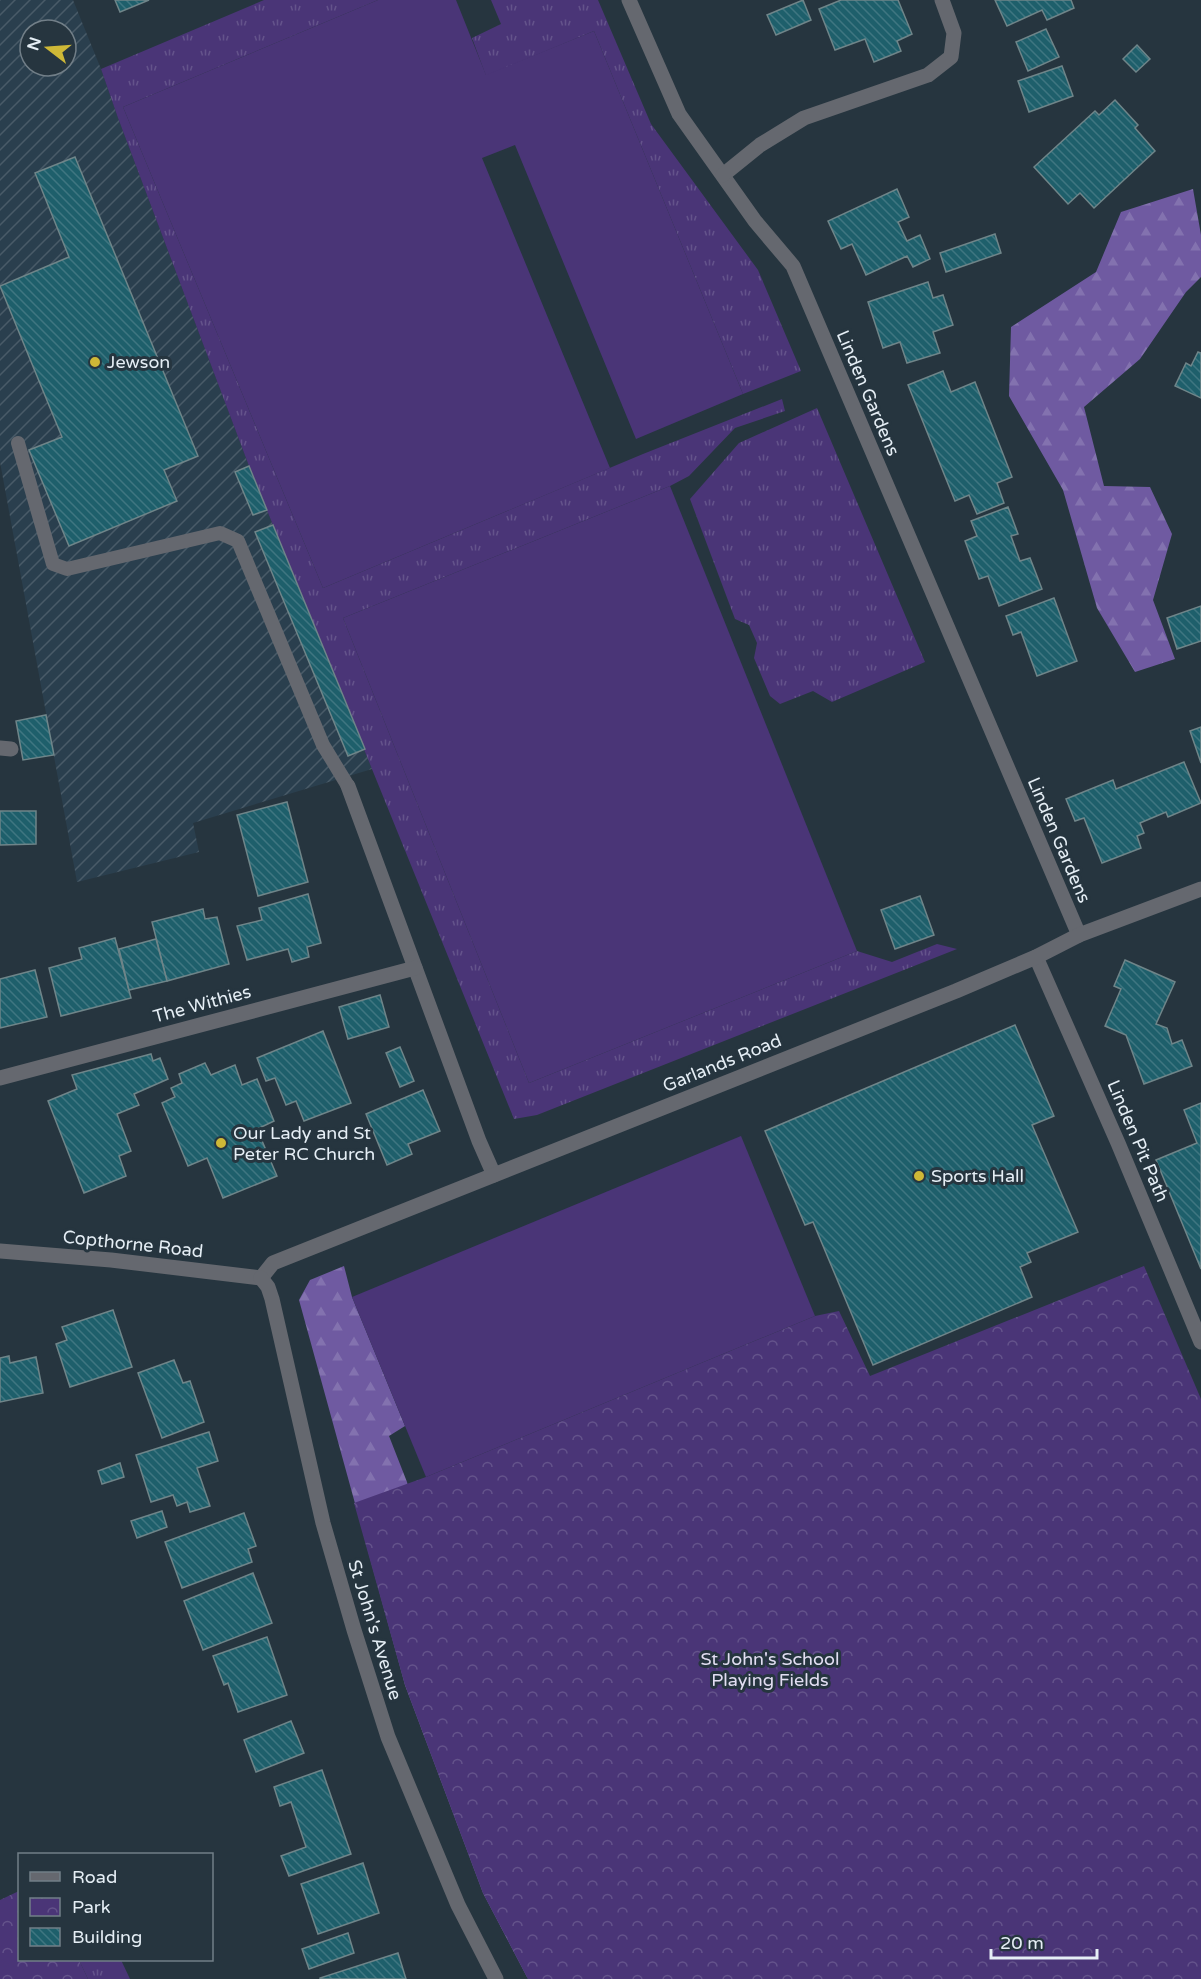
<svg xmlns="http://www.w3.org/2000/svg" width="1201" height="1979" viewBox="0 0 1201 1979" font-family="'Varela Round',sans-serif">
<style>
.industrial{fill:url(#industrial-furrows);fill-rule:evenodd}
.grass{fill:url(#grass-tufts)}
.forest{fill:url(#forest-firs)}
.park{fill:url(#park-crowns)}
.garden{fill:#4a3577}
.building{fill:url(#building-back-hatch);stroke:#6f8589;stroke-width:1.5}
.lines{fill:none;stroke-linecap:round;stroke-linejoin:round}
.service{stroke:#65686f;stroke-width:14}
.minor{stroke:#65686f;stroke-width:15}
.poi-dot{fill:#ceb837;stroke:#26353f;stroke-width:2}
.labels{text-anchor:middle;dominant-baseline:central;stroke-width:6;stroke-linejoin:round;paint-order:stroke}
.poi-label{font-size:18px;fill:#e5eef5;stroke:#26353f;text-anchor:start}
.street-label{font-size:18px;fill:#e5eef5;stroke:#26353f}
.park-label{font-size:18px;fill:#e2def2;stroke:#26353f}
</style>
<defs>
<pattern id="industrial-furrows" width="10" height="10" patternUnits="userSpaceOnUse" patternTransform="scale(1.5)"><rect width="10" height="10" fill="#2a3f4e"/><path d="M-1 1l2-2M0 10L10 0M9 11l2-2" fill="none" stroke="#495b68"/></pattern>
<pattern id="grass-tufts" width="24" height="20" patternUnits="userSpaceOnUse" patternTransform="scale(1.5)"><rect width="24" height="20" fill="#4a3577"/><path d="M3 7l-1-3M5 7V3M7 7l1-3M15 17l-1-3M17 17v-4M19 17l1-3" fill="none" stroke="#64538b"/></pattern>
<pattern id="forest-firs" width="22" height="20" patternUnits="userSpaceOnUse" patternTransform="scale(1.5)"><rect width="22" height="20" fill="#6f5aa1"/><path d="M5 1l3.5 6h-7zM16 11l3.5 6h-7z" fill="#8372af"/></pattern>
<pattern id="park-crowns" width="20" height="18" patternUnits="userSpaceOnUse" patternTransform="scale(1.5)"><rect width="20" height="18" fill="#4a3577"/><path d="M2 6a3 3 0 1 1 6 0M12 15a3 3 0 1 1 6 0" fill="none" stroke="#64538b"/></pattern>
<pattern id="building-back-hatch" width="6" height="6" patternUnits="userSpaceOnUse" patternTransform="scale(1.5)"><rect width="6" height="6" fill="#1e5f6b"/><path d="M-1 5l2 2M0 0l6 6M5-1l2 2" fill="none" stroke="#3f7681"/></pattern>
</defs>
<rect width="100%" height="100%" fill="#26353f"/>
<path class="industrial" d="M0,0H73L101,69L118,118L249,466L372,769L193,823L199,852L77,882L0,462ZM30,30H66V66H30Z"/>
<g class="grass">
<path d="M264,0H378L123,107L323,588L643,454L782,399L785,411L735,428L689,476L670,486L343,618L529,1083L857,951L892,962L937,944L957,949L537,1115L514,1119L249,466L118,118L101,69Z"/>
<path d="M491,0H598L651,124L758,270L801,371L743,394L594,31L486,76L472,38L501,24Z"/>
<path d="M817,408L925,662L832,702L813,691L780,704L770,696L754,658L757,643L749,625L735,619L690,499L739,443Z"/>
<path d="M79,1960H121L130,1979H88Z"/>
</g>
<g class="forest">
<path d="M1193,189L1201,235V277L1186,292L1140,359L1084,407L1104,486L1150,487L1172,534L1153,600L1175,659L1135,672L1097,608L1063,490L1009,396L1011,327L1096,272L1121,212Z"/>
<path d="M344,1266L352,1297L405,1426L389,1436L407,1482L528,1979L483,1893L405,1685L299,1300L310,1280Z"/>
</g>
<g class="park">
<path d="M1144,1266L1201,1399V1979H528L483,1893L405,1685L354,1503L426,1477L815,1316L839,1311L870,1376Z"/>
<path d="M19,1891L20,1960H79L88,1979H0V1900Z"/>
</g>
<g class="garden">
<path d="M378,0H456L486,75L594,31L743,394L636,439L515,145L482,158L610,468L323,588L123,107Z"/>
<path d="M670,486L857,951L529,1083L343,618Z"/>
<path d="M741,1136L815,1316L426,1477L352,1297Z"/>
</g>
<g class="building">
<path d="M115,0H149L120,12Z"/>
<path d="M803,0L811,20L776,35L767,15Z"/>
<path d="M841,0H898L912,34L897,41L901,51L874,62L865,39L835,50L819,9Z"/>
<path d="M995,0H1071L1074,8L1047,20L1042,10L1007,26Z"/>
<path d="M1046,29L1059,57L1028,71L1016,42Z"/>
<path d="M1137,45L1150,59L1136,72L1123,59Z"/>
<path d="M1062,66L1073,96L1029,112L1018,81Z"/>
<path d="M1115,100L1138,125L1135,128L1155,151L1094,208L1080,193L1068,204L1034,167L1095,111L1099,115Z"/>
<path d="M75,157L198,456L164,470L177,501L69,546L29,450L62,437L0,286L69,257L35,173Z"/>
<path d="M897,189L909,217L898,222L907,241L920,235L930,259L913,267L907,256L866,275L852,244L841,249L828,221Z"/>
<path d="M995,234L1001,253L946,272L940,253Z"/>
<path d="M928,282L933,298L943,295L953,325L933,332L940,353L907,363L900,342L883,348L868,302Z"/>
<path d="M1198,352L1201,353V398L1175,386L1186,363L1191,366Z"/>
<path d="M943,371L951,392L975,382L1012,477L997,483L1004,503L977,514L969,495L955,501L908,385Z"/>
<path d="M249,466L267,510L253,515L235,472Z"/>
<path d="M1008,507L1018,534L1011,536L1020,561L1030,558L1042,589L999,606L988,576L979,579L965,541L977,536L971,521Z"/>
<path d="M273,525L365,749L348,756L255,532Z"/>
<path d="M1054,598L1077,661L1037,676L1021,632L1013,635L1006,616Z"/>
<path d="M1201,606V641L1177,649L1167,618Z"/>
<path d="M46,715L54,755L23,760L16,721Z"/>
<path d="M1201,727V763L1190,731Z"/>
<path d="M1184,762L1201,803L1168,817L1166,812L1140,823L1144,833L1137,836L1141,848L1102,863L1084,818L1075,821L1066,799L1113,780L1116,789Z"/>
<path d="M287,802L308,882L258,896L237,815Z"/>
<path d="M0,811H36V844L0,845Z"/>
<path d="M308,894L321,943L307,947L309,957L292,962L288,949L247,960L237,926L262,920L259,908Z"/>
<path d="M920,896L934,935L895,949L881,910Z"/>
<path d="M203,909L205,919L217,917L229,964L167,981L152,922Z"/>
<path d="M115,938L131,998L61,1016L49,968L82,959L79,948Z"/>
<path d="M156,939L167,981L129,990L119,949Z"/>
<path d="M1125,960L1175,982L1156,1024L1167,1028L1172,1044L1182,1040L1192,1066L1144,1084L1126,1035L1105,1026L1121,989L1114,986Z"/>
<path d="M35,970L47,1017L0,1028V979Z"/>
<path d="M380,995L389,1027L348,1039L339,1007Z"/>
<path d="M1015,1025L1054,1116L1032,1125L1078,1232L1027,1253L1031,1262L1020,1267L1032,1297L873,1365L813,1222L805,1225L765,1131Z"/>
<path d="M323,1031L351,1103L304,1121L296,1101L286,1105L275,1078L266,1081L257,1058Z"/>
<path d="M400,1047L414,1081L400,1087L386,1053Z"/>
<path d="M151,1054L153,1061L160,1058L168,1079L134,1094L139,1105L117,1114L131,1151L119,1156L126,1176L84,1193L48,1101L77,1089L72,1075Z"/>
<path d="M205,1063L211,1075L235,1065L242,1085L257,1079L274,1121L257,1129L277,1176L223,1198L207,1158L188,1166L162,1103L175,1097L171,1088L182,1083L179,1074Z"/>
<path d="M423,1090L440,1131L408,1144L412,1154L387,1165L366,1114Z"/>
<path d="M1201,1103V1269L1156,1160L1197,1143L1184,1110Z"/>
<path d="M113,1310L132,1367L70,1387L56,1344L67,1340L62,1327Z"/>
<path d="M9,1356L10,1363L36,1357L43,1393L0,1402V1358Z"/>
<path d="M174,1360L183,1383L190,1381L204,1422L162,1438L138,1373Z"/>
<path d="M209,1432L218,1461L197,1468L210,1506L190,1512L187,1502L177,1506L173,1495L151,1502L136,1455Z"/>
<path d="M120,1463L124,1477L102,1484L98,1471Z"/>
<path d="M162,1511L167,1527L137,1538L131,1521Z"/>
<path d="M244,1513L256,1546L248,1549L252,1562L182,1588L165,1542Z"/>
<path d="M253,1573L272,1623L203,1650L184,1601Z"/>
<path d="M267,1637L287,1695L238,1712L228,1683L224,1685L213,1656Z"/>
<path d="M291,1721L304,1753L256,1772L244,1740Z"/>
<path d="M322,1770L351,1854L289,1876L281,1856L306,1847L291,1802L280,1806L274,1787Z"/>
<path d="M363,1863L379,1913L318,1934L301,1884Z"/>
<path d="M348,1933L354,1953L309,1969L302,1949Z"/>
<path d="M398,1953L406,1979H320V1978Z"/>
</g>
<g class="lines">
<path class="service" d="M18,443L53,564L67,569L220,533L238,541L323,745L348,786"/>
<g class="minor">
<path d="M629,0L679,114L755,221L793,266L1079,935"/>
<path d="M723,175L760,145L804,118L928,75L951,57L954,33L942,0"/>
<path d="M0,748L11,749"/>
<path d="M348,786L479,1141L494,1175"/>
<path d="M1036,957L1118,1143L1201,1342"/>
<path d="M0,1078L415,968"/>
<path d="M0,1251L111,1260L261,1278"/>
<path d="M261,1278L273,1263L956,991L1036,957L1079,935L1201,889"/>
<path d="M261,1278L268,1287L272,1299L323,1523L354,1630L388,1737L458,1905L496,1979"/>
</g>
</g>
<g class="poi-dot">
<circle cx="95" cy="362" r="6"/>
<circle cx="221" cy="1143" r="6"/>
<circle cx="919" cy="1176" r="6"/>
</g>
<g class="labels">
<g class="poi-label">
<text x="107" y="362">Jewson</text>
<text x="233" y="1133">Our Lady and St<tspan x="233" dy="21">Peter RC Church</tspan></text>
<text x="931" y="1176">Sports Hall</text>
</g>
<g class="street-label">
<text transform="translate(868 393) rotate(67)">Linden Gardens</text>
<text transform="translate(1059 840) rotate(67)">Linden Gardens</text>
<text transform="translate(202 1004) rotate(-15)">The Withies</text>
<text transform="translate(722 1063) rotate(-22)">Garlands Road</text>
<text transform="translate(1138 1141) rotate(67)">Linden Pit Path</text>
<text transform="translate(133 1244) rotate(6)">Copthorne Road</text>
<text transform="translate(375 1630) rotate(73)">St John's Avenue</text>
</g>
<g class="park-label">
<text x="770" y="1659">St John's School<tspan x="770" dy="21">Playing Fields</tspan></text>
</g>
</g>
<rect x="18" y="1853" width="195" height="108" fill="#26353f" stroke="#727f88" stroke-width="1.5"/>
<rect x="30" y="1872" width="30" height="9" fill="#65686f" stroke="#727f88" stroke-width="1.5"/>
<text x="72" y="1883" font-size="18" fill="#e5eef5">Road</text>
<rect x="30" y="1898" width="30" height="18" fill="url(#park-crowns)" stroke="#727f88" stroke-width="1.5"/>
<text x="72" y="1913" font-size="18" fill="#e5eef5">Park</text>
<rect x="30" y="1928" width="30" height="18" fill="url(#building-back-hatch)" stroke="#727f88" stroke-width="1.5"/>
<text x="72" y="1943" font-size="18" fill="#e5eef5">Building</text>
<g transform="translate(48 48) rotate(287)"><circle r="28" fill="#26353f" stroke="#727f88" stroke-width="1.5"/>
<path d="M0-4.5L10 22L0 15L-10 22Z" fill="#ceb837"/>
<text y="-9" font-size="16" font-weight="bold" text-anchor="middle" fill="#e5eef5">N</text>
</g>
<path d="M991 1949v9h106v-9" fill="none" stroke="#e5eef5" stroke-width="3"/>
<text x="1000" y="1949" font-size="18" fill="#e5eef5" stroke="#26353f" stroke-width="4.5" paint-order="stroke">20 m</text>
</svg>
